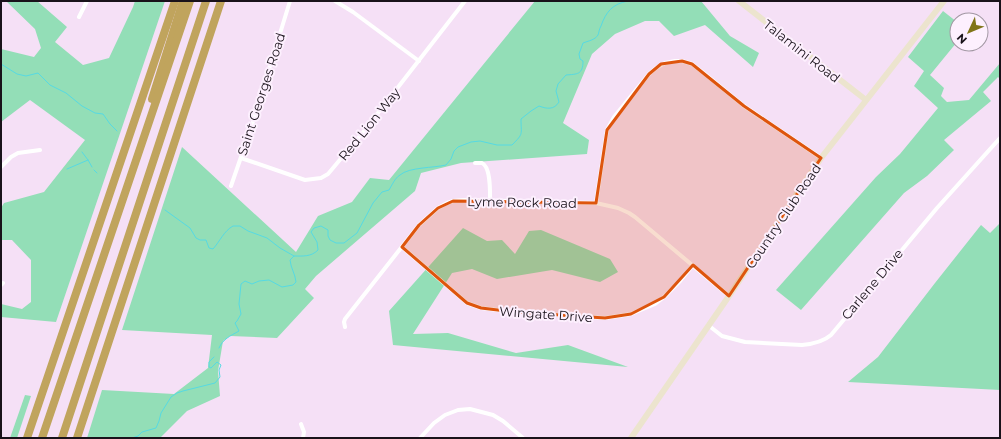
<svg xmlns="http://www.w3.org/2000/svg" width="1001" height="439" viewBox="0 0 1001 439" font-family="Montserrat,sans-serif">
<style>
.green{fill:#93deb7}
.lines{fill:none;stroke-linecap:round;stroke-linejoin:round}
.stream{stroke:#56dae3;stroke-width:1}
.street{stroke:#fff;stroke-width:4}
.secondary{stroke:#ece4ce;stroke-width:6}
.highway{stroke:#c0a45d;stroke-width:8}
.marked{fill:#de550d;fill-opacity:0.2;stroke:#de550d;stroke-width:3;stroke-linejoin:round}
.labels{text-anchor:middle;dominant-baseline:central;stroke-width:4;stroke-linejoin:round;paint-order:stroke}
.street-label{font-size:13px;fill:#19121a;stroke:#fdf0fe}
</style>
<rect width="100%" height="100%" fill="#f5e0f6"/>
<g class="green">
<path d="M6,1H37L67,27L55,42L83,65L109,58L133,7L135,1H165L56,322L1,317V304L22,309L31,302V260L12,240H1V208L4,203L44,192L85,140L30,100L1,122V49L34,57L41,48L35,29Z"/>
<path d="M535,1H701L730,36L759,53L753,67L705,25L674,36L659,21H645L615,34L592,54L563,123L589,140L587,154L461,163L421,173L415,191L316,276L305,289L314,298L277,338L230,336L223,341L218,371L220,396L187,411L160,438H87L102,390L174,394L208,368L212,335L122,330L182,147L296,252L318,216L352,202L370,178L389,180Z"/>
<path d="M943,11L957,22V42L930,75L944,88L941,96L947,102L969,100L1000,63V79L998,77L983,92L991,101L944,140L954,150L927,176L904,193L801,310L776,290L876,177L900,154L938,108L914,86L924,71L908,57Z"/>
<path d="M1000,223V390L848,382L878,357L935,283L981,225L990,233Z"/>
<path d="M463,228L487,241L502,240L515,254L529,231L541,230L610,259L618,272L600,282L552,270L497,279L472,269L452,273L413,334L448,333L516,353L568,345L628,367L393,345L389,311Z"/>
<path d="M25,395L31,396L17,438H10Z"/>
</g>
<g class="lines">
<g class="stream">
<path d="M1,64L17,74L26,76L38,73L50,85L66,93L82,106L95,113L103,114L110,124L117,131"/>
<path d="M82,152L88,160L92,167"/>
<path d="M67,169L88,160"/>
<path d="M94,170L97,173"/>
<path d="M165,210L190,228L196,238L200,240H206L209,248L213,249C220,241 224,231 233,226H240L248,231L267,238L280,248L294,256"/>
<path d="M219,348C223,339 230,336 239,331L235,323L237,321L241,314L239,304L241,284L245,281L252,284L259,281L269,280L282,287L293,285L296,282C295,273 291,269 290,260L294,256C303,256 311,257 318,250L317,242L311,232L314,228L321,226L328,230V236L330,240L336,243H344L357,233L373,203L382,192L389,190C392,185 395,178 400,175C409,167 434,168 446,165L451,159L454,151L458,147L471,142L480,141L497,145H512C524,133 521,135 521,119L531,111L539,106C547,109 554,110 559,102L556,91L558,84L566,75C577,74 583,75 583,61L580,59L579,54L583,43C588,41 595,40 598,35C599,33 599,29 601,26C606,12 612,4 628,1"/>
<path d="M132,438L138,436L142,432L156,428L159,421L161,413L171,397L177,393L183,391L215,383L220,377L219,370L221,365L217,362L211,368L209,367V362L214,357"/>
</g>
<g class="street">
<path d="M335,1L353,12L419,61"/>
<path d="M79,17L87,1"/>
<path d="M241,158L305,180L321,178L328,174L364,131L465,1"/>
<path d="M475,163C477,163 480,163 482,163C491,167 490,192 490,201"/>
<path d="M1,167L11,157L18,153L40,150"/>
<path d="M231,186L251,128L290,1"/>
<path d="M596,203L607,130L614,117L649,74L656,68L665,63L675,61H682L692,64L705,74L744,106L821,158"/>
<path d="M402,247L467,303L481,308L514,312L605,318L631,314L655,304L664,297L680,281L693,265"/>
<path d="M1,285L3,283"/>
<path d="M708,325L722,336L745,342L802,345C813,344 823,342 831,335L937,208L1000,138"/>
<path d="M345,327L344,322L345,319L419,225L438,208L447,203L453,201L464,200L596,203L618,208L629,213L635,217L729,296"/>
<path d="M301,424L304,432L303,438"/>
<path d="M420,438L434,423L445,415L458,410L470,409L493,415L503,421L523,438"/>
</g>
<g class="secondary">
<path d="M739,1L866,100"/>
<path d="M631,438L729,296L821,158L944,1"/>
</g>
<g class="highway">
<path d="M152,99L183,1"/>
<path d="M27,438L175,1"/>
<path d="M42,438L190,1"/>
<path d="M62,438L206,1"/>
<path d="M77,438L221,1"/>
</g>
</g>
<path class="marked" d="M682,61L692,64L744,106L821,158L729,296L693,265L664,297L631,314L605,318L514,312L481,308L467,303L402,247L419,225L438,208L453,201L596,203L607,130L649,74L661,64Z"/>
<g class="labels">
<g class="street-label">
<text transform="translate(802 51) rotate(38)">Talamini Road</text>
<text transform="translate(261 94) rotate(-72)">Saint Georges Road</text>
<text transform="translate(369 124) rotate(-51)">Red Lion Way</text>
<text transform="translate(522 202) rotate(1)">Lyme Rock Road</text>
<text transform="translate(783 216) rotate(-56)">Country Club Road</text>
<text transform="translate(872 284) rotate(-50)">Carlene Drive</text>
<text transform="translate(546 314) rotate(4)">Wingate Drive</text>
</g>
</g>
<rect width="1001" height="439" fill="none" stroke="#19121a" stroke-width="4"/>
<g transform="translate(969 32) rotate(226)"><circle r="19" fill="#fdf0fe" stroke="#a297a3"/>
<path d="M0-3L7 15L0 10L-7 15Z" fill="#807519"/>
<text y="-6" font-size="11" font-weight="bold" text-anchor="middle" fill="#19121a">N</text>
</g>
</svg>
